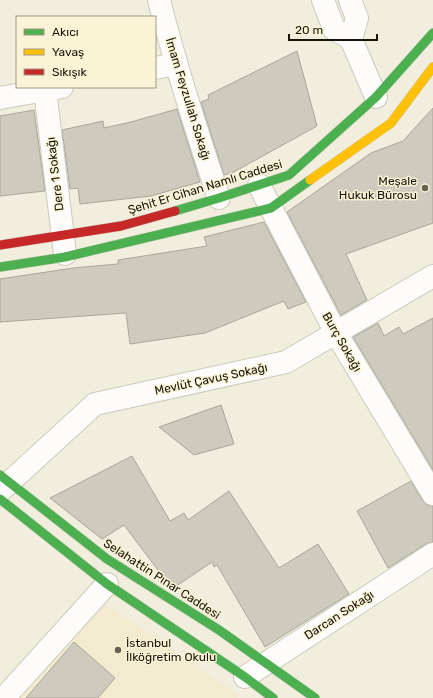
<svg xmlns="http://www.w3.org/2000/svg" width="433" height="698" viewBox="0 0 433 698" font-family="Rubik,sans-serif">
<style>
.built{fill:#f2ebcf}
.building{fill:#cecabd;stroke:#a9a699}
.lines{fill:none;stroke-linecap:round;stroke-linejoin:round}
.street-casing{stroke:#cdcabd;stroke-width:24}
.fast-casing{stroke:#cdcabd;stroke-width:10}
.slow-casing{stroke:#cdcabd;stroke-width:10}
.jam-casing{stroke:#cdcabd;stroke-width:10}
.street{stroke:#fdfcfa;stroke-width:22}
.fast{stroke:#4caf50;stroke-width:9}
.slow{stroke:#ffc107;stroke-width:9}
.jam{stroke:#c62828;stroke-width:9}
.poi-dot{fill:#646054;stroke:#faf3d5;stroke-width:1.5}
.labels{text-anchor:middle;dominant-baseline:central;stroke-width:3;stroke-linejoin:round;paint-order:stroke}
.street-label{font-size:12px;fill:#17140a;stroke:#faf3d5}
.poi-label{font-size:12px;fill:#17140a;stroke:#faf3d5;text-anchor:end}
</style>
<rect width="100%" height="100%" fill="#f2eedd"/>
<path class="built" d="M105,604L240,695L238,698H19Z"/>
<g class="building">
<path d="M297,51L317,126L232,173L224,175L201,102L209,99L208,95Z"/>
<path d="M433,108V223L346,254L367,300L341,315L287,212L371,153L403,141Z"/>
<path d="M177,109L200,182L151,196L80,204L78,188L70,189L62,130L103,121L104,128L131,122Z"/>
<path d="M34,110L45,191L0,196V116Z"/>
<path d="M264,222L306,302L288,309L284,301L205,333L130,344L126,313L0,322V279L73,268L118,264V260L207,246L204,237Z"/>
<path d="M433,318V470L353,337L378,323L384,336L399,327L403,334Z"/>
<path d="M221,405L234,444L194,455L159,427Z"/>
<path d="M132,456L170,521L184,513L188,520L229,491L279,568L318,544L349,594L265,647L217,565L214,567L212,562L175,587L167,582L124,525L102,539L50,498Z"/>
<path d="M411,481L423,501L427,505L433,506V542L426,544L388,568L357,511Z"/>
<path d="M74,642L115,678L98,698H26Z"/>
</g>
<g class="lines">
<g class="street-casing">
<g id="street">
<path d="M159,0C176,67 197,133 219,198"/>
<path d="M323,0L334,29L351,39L376,97"/>
<path d="M350,0L357,18L351,39"/>
<path d="M155,68L176,64"/>
<path d="M45,90L65,254"/>
<path d="M0,98L62,87"/>
<path d="M259,185L336,333L433,494"/>
<path d="M0,491L95,404L286,362L433,276"/>
<path d="M245,677L433,554"/>
<path d="M4,698L107,584"/>
</g>
</g>
<g class="fast-casing">
<g id="fast">
<path d="M175,211L219,198L289,175L376,97L433,33"/>
<path d="M0,267L65,257L271,208L310,180"/>
<path d="M0,475L107,559L219,630L315,698"/>
<path d="M0,499L107,584L245,677L273,698"/>
</g>
</g>
<g class="slow-casing">
<path id="slow" d="M310,180L391,123L433,67"/>
</g>
<g class="jam-casing">
<path id="jam" d="M0,245L121,226L175,211"/>
</g>
<use href="#street" class="street"/>
<use href="#fast" class="fast"/>
<use href="#slow" class="slow"/>
<use href="#jam" class="jam"/>
</g>
<g class="poi-dot">
<circle cx="425" cy="188" r="4"/>
<circle cx="118" cy="650" r="4"/>
</g>
<g class="labels">
<g class="street-label">
<text transform="translate(188 99) rotate(73)">İmam Feyzullah Sokağı</text>
<text transform="translate(55 174) rotate(-97)">Dere 1 Sokağı</text>
<text transform="translate(205 187) rotate(-17)">Şehit Er Cihan Namlı Caddesi</text>
<text transform="translate(342 342) rotate(60)">Burç Sokağı</text>
<text transform="translate(211 379) rotate(-12)">Mevlüt Çavuş Sokağı</text>
<text transform="translate(162 579) rotate(33)">Selahattin Pınar Caddesi</text>
<text transform="translate(339 615) rotate(-33)">Darcan Sokağı</text>
</g>
<g class="poi-label">
<text x="417" y="181">Meşale<tspan x="417" dy="14">Hukuk Bürosu</tspan></text>
<text x="126" y="643" text-anchor="start">İstanbul<tspan x="126" dy="14">İlköğretim Okulu</tspan></text>
</g>
</g>
<rect x="16" y="16" width="140" height="72" fill="#faf3d5" stroke="#9f9a84"/>
<rect x="24" y="29" width="20" height="6" fill="#4caf50" stroke="#9f9a84"/>
<text x="52" y="36" font-size="12" fill="#17140a">Akıcı</text>
<rect x="24" y="49" width="20" height="6" fill="#ffc107" stroke="#9f9a84"/>
<text x="52" y="56" font-size="12" fill="#17140a">Yavaş</text>
<rect x="24" y="69" width="20" height="6" fill="#c62828" stroke="#9f9a84"/>
<text x="52" y="76" font-size="12" fill="#17140a">Sıkışık</text>
<path d="M289 34v6h88v-6" fill="none" stroke="#17140a" stroke-width="2"/>
<text x="295" y="34" font-size="12" fill="#17140a" stroke="#faf3d5" stroke-width="3" paint-order="stroke">20 m</text>
</svg>
